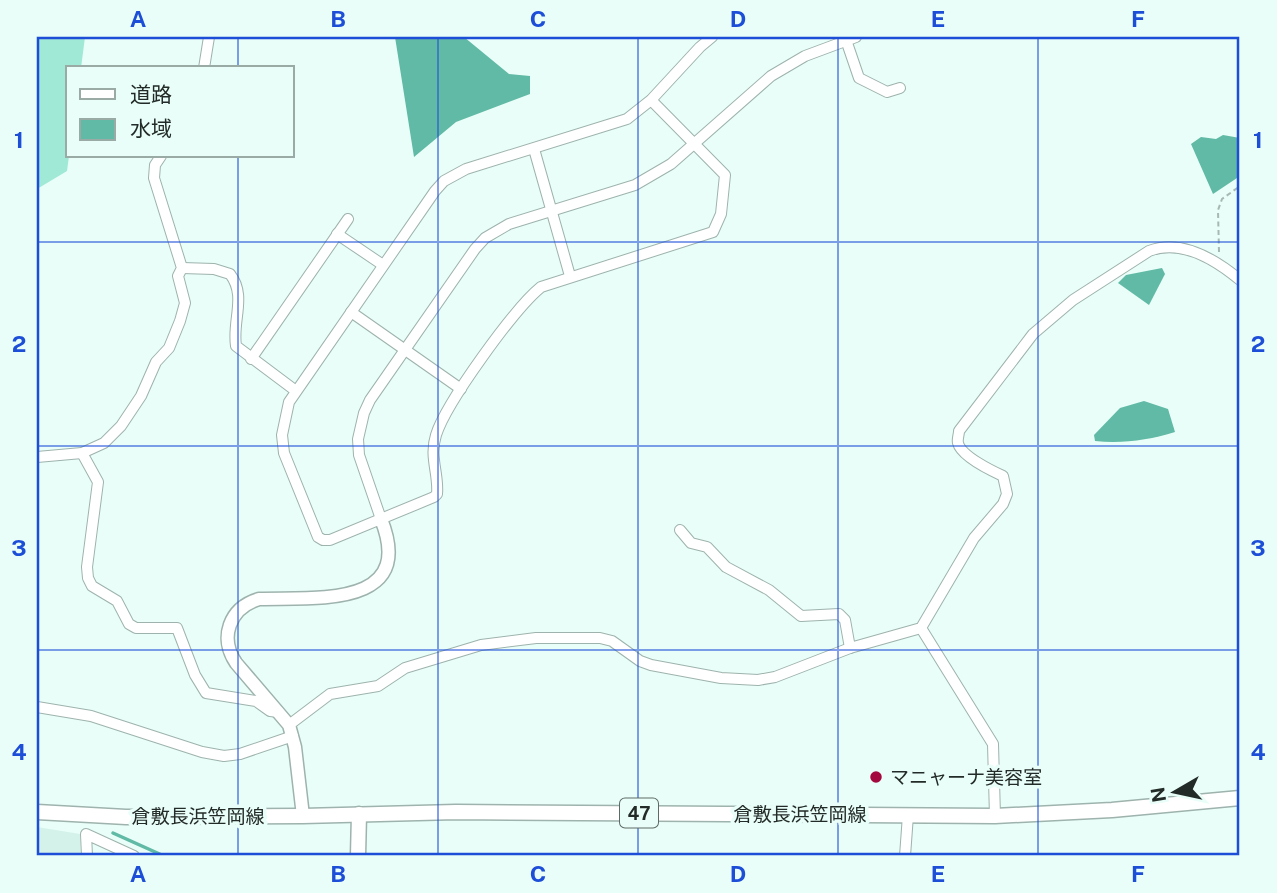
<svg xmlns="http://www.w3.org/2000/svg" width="1277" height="893" viewBox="0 0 1277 893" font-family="'Public Sans','Noto Sans JP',sans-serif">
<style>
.built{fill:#d4f2ea}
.green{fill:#a0e9d7}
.water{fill:#60baa5}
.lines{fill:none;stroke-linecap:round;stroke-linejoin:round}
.stream{stroke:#60baa5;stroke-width:3.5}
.street-casing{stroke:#9eb3ad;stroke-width:12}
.secondary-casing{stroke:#9eb3ad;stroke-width:15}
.primary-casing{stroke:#9eb3ad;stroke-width:17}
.path{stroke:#a8b8b3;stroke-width:2;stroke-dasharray:5 3.5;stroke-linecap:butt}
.street{stroke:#fff;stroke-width:10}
.secondary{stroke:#fff;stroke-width:12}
.primary{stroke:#fff;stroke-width:14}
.grid{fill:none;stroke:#1d4ed8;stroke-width:2;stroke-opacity:0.55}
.poi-dot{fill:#a3083f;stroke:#e9fef8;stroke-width:2.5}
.labels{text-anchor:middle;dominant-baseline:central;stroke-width:7;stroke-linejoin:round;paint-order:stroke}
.shield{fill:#e9fef8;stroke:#5e6a66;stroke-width:2}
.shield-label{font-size:18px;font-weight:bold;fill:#232b28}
.poi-label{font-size:19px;fill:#232b28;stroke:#e9fef8;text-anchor:start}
.street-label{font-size:19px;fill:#232b28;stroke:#e9fef8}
.neatline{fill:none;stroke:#1d4ed8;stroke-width:2.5}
.grid-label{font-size:23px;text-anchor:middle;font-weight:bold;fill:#1d4ed8}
</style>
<rect width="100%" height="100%" fill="#e9fef8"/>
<path class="built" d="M37,827L80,834L81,856H37Z"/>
<path class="green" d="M37,37H85L81,68H68L69,156L67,171L37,189Z"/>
<g class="water">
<path d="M395,37H464L509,74L530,76V94L456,122L414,157Z"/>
<path d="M1223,135L1240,138V176L1213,194L1191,144L1201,137L1216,139Z"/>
<path d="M1162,268L1165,274L1149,305L1118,283L1126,275Z"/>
<path d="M1144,401L1168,409L1175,432C1149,440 1122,444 1095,441L1094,435L1120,408Z"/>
</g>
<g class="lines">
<path class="stream" d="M113,833L164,856"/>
<g class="street-casing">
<g id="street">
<path d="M845,37L859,78L887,92L900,88"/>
<path d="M204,68L209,37"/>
<path d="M651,100L725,175L721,214L713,232L541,287C514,309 446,403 436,435C429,457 439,474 437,494L434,497L330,540H323L318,537L284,453L282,435L289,402L435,191L444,181L466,169L627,119L651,100L700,47L712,37"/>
<path d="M534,149L570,276"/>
<path d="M337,234L383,265"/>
<path d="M182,268L214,269L230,274C247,296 232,320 236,346L296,391"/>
<path d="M351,312L461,389"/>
<path d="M251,359L348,219"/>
<path d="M82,453L98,482L87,567L88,578L92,586L117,601L129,624L136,628H177L195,675L206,693L256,701L270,711L279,712"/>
<path d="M37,457L82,453L104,443L121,426L141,396L156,362L169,348L180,321L185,303L178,276L182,268L154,178L155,165L161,156"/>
<path d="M381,519L359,455L358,439L364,413L370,400L475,249L485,238L509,224L635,185L671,164L771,76L805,56L856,37"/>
<path d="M680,530L691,543L707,547L726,567L769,590L801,616L839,614L845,620L850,648"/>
<path d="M921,628L993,744L995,816"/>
<path d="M37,707L91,716L202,752L224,756L240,754L293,736"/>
<path d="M289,725L330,694L378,686L405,668L481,645L536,638H600L612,641L640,661L651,665L721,678L758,680L775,677L850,648L921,628L974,538L1003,504L1007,494L1003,476C992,471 961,456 958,443C957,439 959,435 959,431L1033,334L1073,300L1149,251C1182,238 1216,260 1240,280"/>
<path d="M87,856L86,834L134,856"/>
<path d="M905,856L908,815"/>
</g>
</g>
<g class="secondary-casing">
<path id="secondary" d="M303,816L295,747L289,725L236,663C219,638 229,608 259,599C315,597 417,609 381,519"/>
</g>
<g class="primary-casing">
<g id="primary">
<path d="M37,812L126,817L303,816L456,812L995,816L1112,810L1240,798"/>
<path d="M358,856L359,814"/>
</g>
</g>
<path class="path" d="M1219,252L1218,210L1222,199L1240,186"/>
<use href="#street" class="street"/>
<use href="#secondary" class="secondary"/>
<use href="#primary" class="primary"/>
</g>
<path class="grid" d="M238,37V68M438,37V856M638,37V856M838,37V856M1038,37V856M238,156V856M37,242H1240M37,446H1240M37,650H1240"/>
<circle class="poi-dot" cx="876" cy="777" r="7"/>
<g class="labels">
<rect class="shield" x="620" y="798.5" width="38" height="29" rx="5"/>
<g class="shield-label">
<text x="639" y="813">47</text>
</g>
<g class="poi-label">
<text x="890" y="777">マニャーナ美容室</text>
</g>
<g class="street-label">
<text x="800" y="814">倉敷長浜笠岡線</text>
<text x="198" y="816">倉敷長浜笠岡線</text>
</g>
</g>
<rect width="1277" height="893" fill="none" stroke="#e9fef8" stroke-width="77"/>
<rect x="66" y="66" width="228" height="91" fill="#e9fef8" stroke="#9aaaa5" stroke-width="2"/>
<rect x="80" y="89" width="35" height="10" fill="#ffffff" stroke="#9aaaa5" stroke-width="2"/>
<text x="130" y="102" font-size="21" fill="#232b28">道路</text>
<rect x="80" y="119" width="35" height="21" fill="#60baa5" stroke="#9aaaa5" stroke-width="2"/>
<text x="130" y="136" font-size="21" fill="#232b28">水域</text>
<g transform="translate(1175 792) rotate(261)" stroke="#e9fef8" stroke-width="5" paint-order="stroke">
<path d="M0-5L12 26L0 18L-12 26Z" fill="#232b28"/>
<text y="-10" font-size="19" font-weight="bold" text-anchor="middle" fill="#232b28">N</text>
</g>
<rect x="38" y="38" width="1200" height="816" class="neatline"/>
<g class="grid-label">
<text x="138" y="27">A</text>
<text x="338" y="27">B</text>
<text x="538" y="27">C</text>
<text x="738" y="27">D</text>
<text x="938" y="27">E</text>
<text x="1138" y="27">F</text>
<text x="19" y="148">1</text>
<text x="1258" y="148">1</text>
<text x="19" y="352">2</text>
<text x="1258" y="352">2</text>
<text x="19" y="556">3</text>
<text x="1258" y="556">3</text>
<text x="19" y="760">4</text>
<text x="1258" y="760">4</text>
<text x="138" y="882">A</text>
<text x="338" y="882">B</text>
<text x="538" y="882">C</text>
<text x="738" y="882">D</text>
<text x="938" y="882">E</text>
<text x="1138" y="882">F</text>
</g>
</svg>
